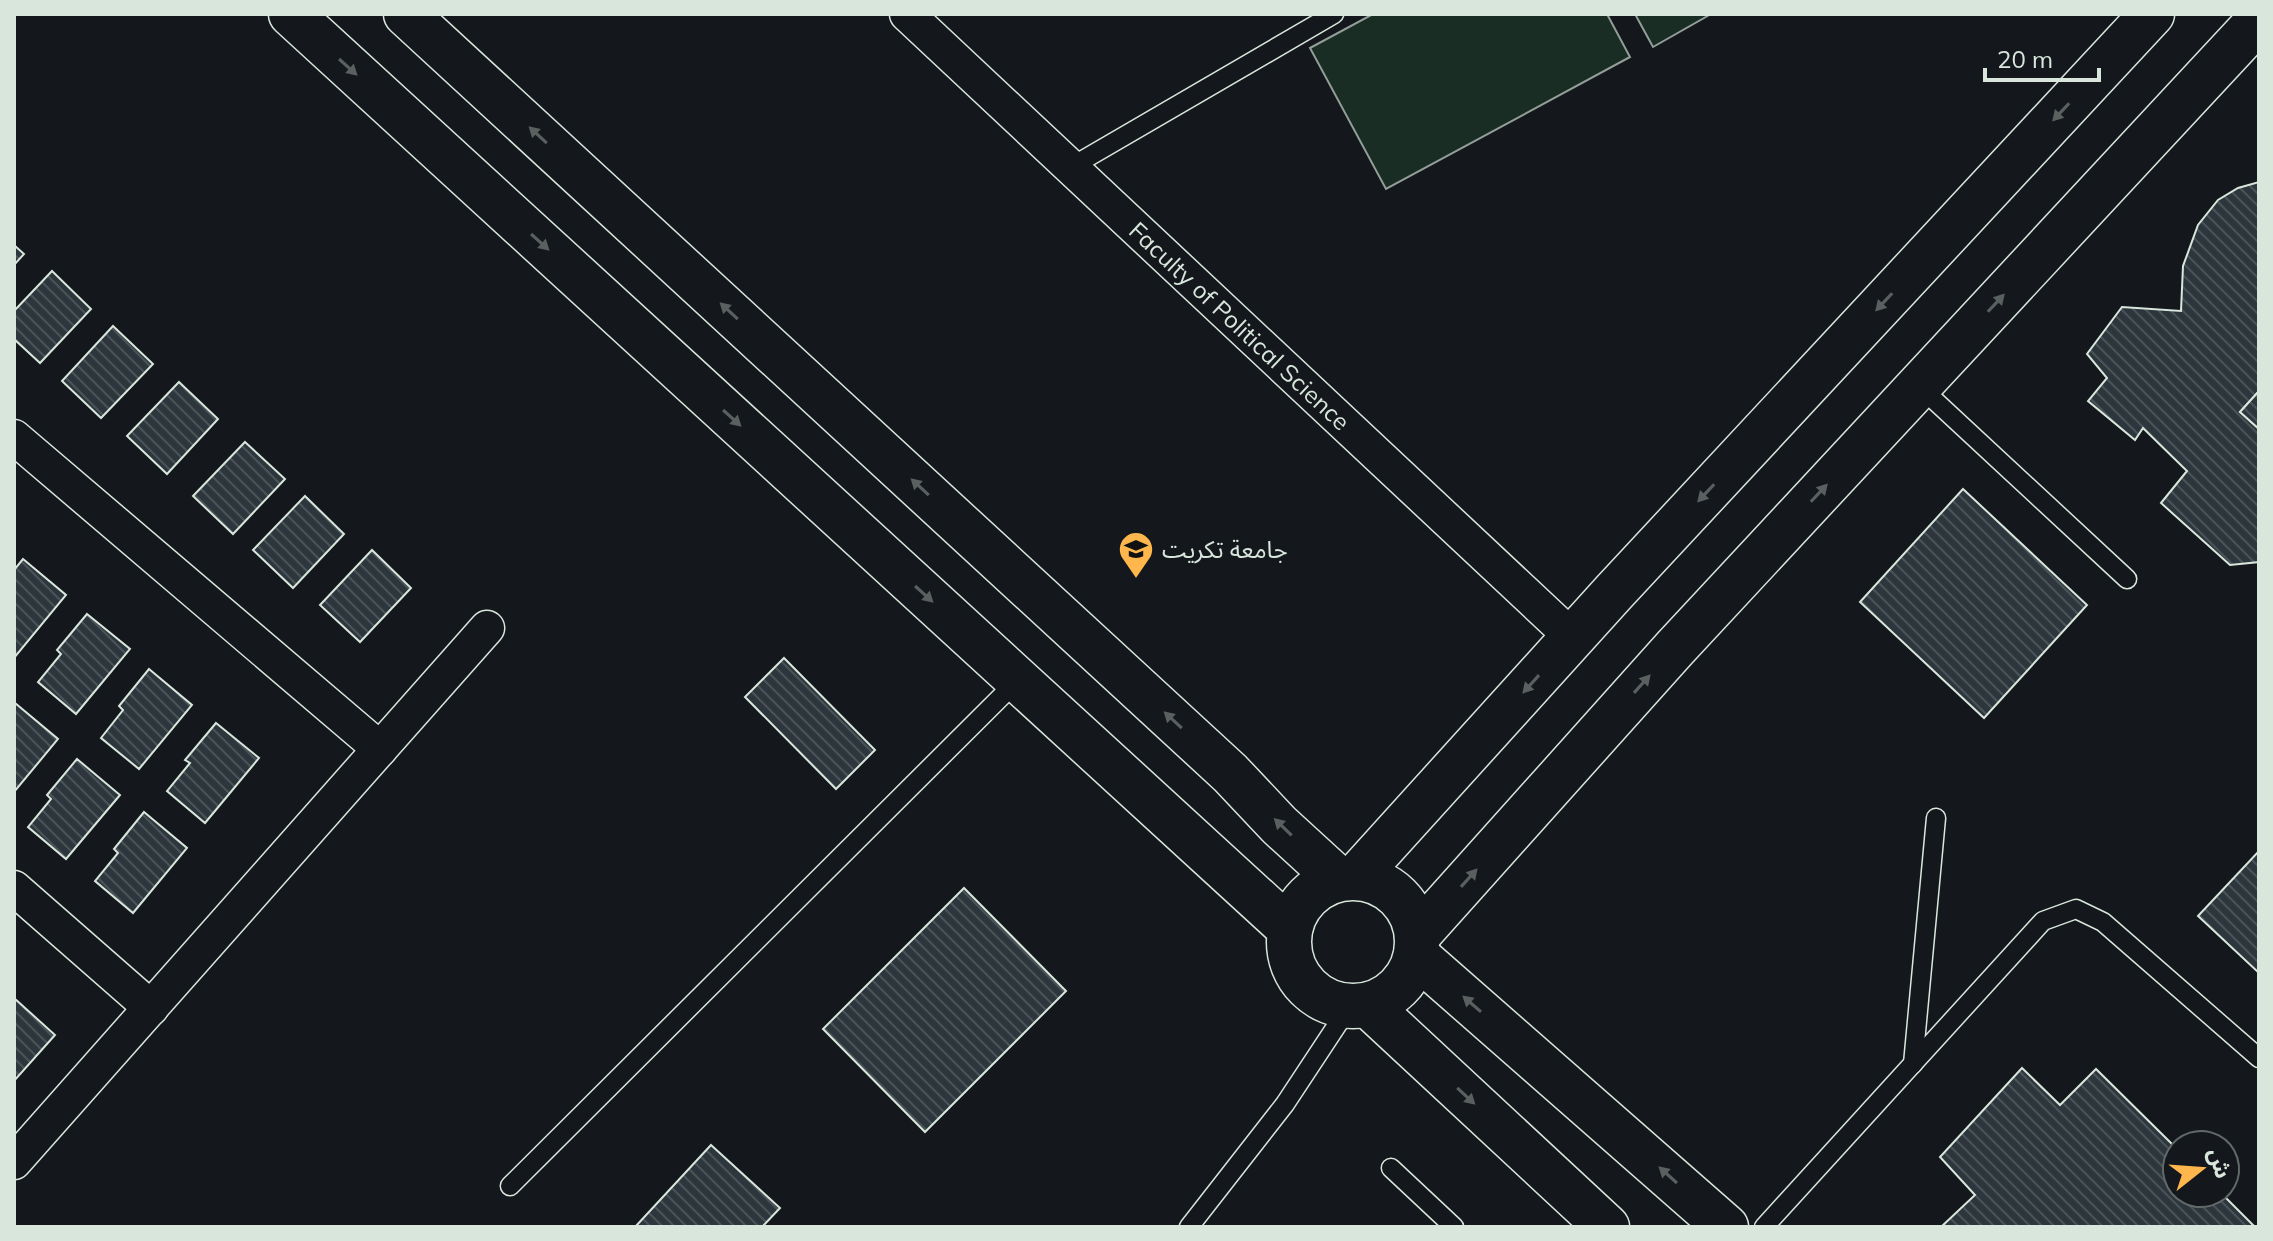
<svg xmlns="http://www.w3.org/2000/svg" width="2273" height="1241" viewBox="0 0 2273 1241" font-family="Mulish,'Noto Sans Arabic',sans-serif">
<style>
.grass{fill:#1a2d24;stroke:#939e99;stroke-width:2}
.building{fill:url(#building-back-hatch);stroke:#d8e6dc;stroke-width:2}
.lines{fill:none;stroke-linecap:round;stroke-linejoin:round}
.lane-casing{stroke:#d8e6dc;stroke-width:21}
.street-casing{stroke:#d8e6dc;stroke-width:37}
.secondary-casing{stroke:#d8e6dc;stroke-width:47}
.lane{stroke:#14181c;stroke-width:18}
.street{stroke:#14181c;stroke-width:34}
.secondary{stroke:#14181c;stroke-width:44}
.oneway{fill:#59605f}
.labels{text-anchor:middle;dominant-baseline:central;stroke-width:6;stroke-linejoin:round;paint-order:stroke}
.street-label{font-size:24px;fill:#d8e6dc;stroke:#14181c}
.poi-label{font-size:24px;fill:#d8e6dc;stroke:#14181c;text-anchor:start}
</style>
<defs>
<pattern id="building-back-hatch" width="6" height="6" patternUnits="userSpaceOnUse" patternTransform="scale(2)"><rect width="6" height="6" fill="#2c363c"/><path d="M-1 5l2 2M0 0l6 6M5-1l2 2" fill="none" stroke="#4a5358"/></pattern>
</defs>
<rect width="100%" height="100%" fill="#14181c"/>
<g class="grass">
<path d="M1373,14H1607L1630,57L1386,189L1310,48Z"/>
<path d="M1635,14H1711L1653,47Z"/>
</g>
<g class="building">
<path d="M2259,182V391L2240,412L2259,429V562L2230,565L2161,503L2187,471L2143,428L2135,440L2088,401L2107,378L2087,354L2122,307L2181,311L2183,266L2198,225L2218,200L2238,188Z"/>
<path d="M14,245L24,254L14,265Z"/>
<path d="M52,271L91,309L40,363L14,339V311Z"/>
<path d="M113,326L153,364L101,418L62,381Z"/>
<path d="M179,382L218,419L167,474L127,436Z"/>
<path d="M2259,391V429L2240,412Z"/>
<path d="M245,442L285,479L233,534L193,496Z"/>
<path d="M1963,489L2087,605L1984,718L1860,602Z"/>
<path d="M305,496L344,534L293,588L253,550Z"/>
<path d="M372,550L411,588L360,642L320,605Z"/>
<path d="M23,559L66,595L14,658V570Z"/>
<path d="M87,614L130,649L76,714L38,682L61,654L57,650Z"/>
<path d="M784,658L875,750L836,789L745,697Z"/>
<path d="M149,669L192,705L139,769L101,738L123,710L119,706Z"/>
<path d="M15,703L58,739L14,792V704Z"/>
<path d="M216,723L259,758L205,823L167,791L190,763L185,760Z"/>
<path d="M77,759L120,795L66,859L28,827L51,799L47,795Z"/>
<path d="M144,812L187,848L133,913L95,881L118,853L114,849Z"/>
<path d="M2259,851V973L2198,916Z"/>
<path d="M964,888L1066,991L925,1132L823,1029Z"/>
<path d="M14,998L55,1035L14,1081Z"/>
<path d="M2022,1068L2060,1105L2096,1069L2177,1149V1193H2221L2255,1227H1941L1975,1195L1940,1157Z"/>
<path d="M711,1145L780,1208L762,1227H635Z"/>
</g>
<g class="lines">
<g class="lane-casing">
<g id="lane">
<path d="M1071,167L1334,14"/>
<path d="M1919,386L2127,579"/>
<path d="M1913,1064L1936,818"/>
<path d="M1391,1168L1454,1227"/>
<path d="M510,1186L1018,680"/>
<path d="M1189,1227L1285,1104L1349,1007"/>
<path d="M1764,1227L2043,921L2076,909L2103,922L2259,1058"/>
</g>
</g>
<g class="street-casing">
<g id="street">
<path id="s1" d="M907,14L1573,638"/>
<path d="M14,437L380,749"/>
<path d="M14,888L151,1008"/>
<path d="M14,1162L487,628"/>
</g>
</g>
<g class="secondary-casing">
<g id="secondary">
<path d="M291,14L1290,929"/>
<path d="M406,14L1230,773L1279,825L1338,879"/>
<path d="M1356,877L1614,592L2152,14"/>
<circle cx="1353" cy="942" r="64"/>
<path d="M1417,936L1675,648L2259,20"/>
<path d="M1416,955L1726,1227"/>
<path d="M1368,1005L1607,1227"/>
</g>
</g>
<use href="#lane" class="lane"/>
<use href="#street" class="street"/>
<use href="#secondary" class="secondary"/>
</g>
<defs><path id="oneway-solid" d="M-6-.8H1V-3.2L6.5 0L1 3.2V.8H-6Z" transform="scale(2)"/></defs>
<g class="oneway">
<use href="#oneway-solid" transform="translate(348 67) rotate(42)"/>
<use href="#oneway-solid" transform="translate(2061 112) rotate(133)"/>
<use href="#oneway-solid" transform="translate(538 135) rotate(-137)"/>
<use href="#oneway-solid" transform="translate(540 242) rotate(42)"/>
<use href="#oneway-solid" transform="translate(1884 302) rotate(133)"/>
<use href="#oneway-solid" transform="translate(1996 303) rotate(-47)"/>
<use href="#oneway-solid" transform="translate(729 311) rotate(-137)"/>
<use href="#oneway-solid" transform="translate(732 418) rotate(42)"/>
<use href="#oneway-solid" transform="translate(920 487) rotate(-137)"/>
<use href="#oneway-solid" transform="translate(1706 493) rotate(133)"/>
<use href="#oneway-solid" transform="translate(1819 493) rotate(-47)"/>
<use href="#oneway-solid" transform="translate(924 594) rotate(42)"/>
<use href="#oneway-solid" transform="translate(1531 684) rotate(132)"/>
<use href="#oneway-solid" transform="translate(1642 684) rotate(-48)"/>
<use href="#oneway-solid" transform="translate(1173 720) rotate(-137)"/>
<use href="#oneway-solid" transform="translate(1283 827) rotate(-136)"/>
<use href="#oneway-solid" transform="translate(1469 878) rotate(-48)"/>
<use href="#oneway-solid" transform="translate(1472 1004) rotate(-139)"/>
<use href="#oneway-solid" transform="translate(1466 1096) rotate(43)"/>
<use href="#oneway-solid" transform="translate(1668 1175) rotate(-138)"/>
</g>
<defs>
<g id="university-pin" transform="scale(1.8)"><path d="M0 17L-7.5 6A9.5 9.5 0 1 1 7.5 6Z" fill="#ffb74d" stroke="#14181c"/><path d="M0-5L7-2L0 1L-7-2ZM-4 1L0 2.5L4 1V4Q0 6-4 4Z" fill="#111"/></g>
</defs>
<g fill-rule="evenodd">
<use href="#university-pin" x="1136" y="549"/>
</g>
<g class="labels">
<g class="street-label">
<text stroke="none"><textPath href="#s1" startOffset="456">Faculty of Political Science</textPath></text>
</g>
<g class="poi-label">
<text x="1162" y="549">جامعة تكريت</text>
</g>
</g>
<rect width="2273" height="1241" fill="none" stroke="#d8e6dc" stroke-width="32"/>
<g transform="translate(2201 1169) rotate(73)"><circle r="38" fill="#14181c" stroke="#626a69" stroke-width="2"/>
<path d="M0-6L14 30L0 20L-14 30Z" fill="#ffb74d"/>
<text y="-12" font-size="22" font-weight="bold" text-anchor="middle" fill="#d8e6dc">ش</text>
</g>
<path d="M1985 68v12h114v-12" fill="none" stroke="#d8e6dc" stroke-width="4"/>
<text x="1997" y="68" font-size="24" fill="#d8e6dc" stroke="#14181c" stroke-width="6" paint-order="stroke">20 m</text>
</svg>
